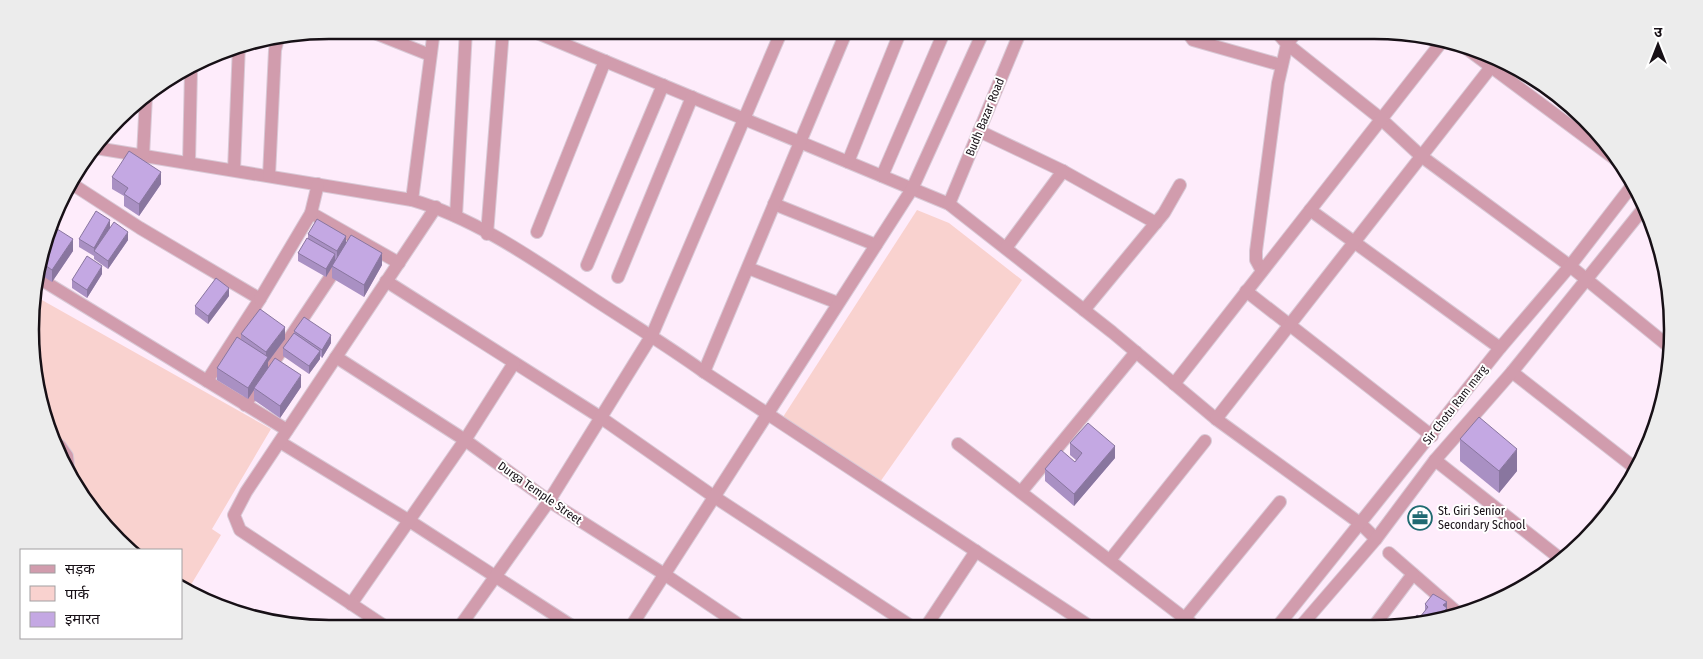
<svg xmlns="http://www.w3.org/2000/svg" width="1703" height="659" viewBox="0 0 1703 659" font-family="'Fira Sans Condensed','Noto Sans Devanagari',sans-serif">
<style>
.green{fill:#f9d2cf}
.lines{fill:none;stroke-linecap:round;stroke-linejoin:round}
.minor-casing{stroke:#d9c9d6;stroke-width:14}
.minor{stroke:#d19cad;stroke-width:12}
.wall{fill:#a990c3}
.shaded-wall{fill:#89769f}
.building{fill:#c4a8e3;stroke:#89769f}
.labels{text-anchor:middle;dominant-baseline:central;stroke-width:4;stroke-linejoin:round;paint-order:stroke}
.street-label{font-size:12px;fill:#171016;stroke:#fff}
.poi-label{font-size:12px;fill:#171016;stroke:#fff;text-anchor:start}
.rim{fill:none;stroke:#171016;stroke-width:2.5}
</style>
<rect width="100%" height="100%" fill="#feecfb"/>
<g class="green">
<path d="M917,210L949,223L1022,280L880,482L783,417Z"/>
<path d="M33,295L271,429L212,529L221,535L189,588L181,584V550H131L80,496L36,388Z"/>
</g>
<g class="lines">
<g class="minor-casing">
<g id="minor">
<path d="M367,30L430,55"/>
<path d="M530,30L949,204L1112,332L1216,419L1361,524L1376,539"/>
<path d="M1186,30L1193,40L1281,65"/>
<path d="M1298,30L1287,44L1380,118L1421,156L1570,266L1667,345"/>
<path d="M1463,46L1615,159"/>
<path d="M979,131L1063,171L1156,223"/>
<path d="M96,148L412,200C477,219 536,261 592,298C630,323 668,346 704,372L1091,627"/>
<path d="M143,156L146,96"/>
<path d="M848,162L901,30"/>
<path d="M189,163L191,70"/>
<path d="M234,170L239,45"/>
<path d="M269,176L275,50L278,39"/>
<path d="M882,176L945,30"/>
<path d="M69,182L140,228L260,299L207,381"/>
<path d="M412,200L434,30"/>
<path d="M774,204L876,245"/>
<path d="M949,204L1021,30"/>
<path d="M1310,210L1500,348"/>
<path d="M311,213L399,263"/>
<path d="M456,216L466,30"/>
<path d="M537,232L605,61"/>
<path d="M487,234L503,30"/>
<path d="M1006,248L1063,171"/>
<path d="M587,265L663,85"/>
<path d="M748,268L838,303"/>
<path d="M1262,271L1256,260V251L1278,83L1287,44L1275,30"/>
<path d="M37,277L287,430"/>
<path d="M618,277L692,97"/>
<path d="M386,281L600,417L713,496L914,628"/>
<path d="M1246,291L1432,436"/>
<path d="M260,299L311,213L318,184"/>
<path d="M1084,310L1164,213L1180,185"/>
<path d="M336,357L465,440L549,501L664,574L744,628"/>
<path d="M704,372L847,30"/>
<path d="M1512,372L1635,468"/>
<path d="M1174,384L1444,39"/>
<path d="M245,405L341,261"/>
<path d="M1216,419L1495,62"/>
<path d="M280,442L408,520L575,628"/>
<path d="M958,444L1196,627"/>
<path d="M60,446L67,456L68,465"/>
<path d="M1435,460L1562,560"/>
<path d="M1021,492L1136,352"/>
<path d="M1583,541L1627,486"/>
<path d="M1389,553L1458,613"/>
<path d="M1110,560L1205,441"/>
<path d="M351,604L465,440L514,363"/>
<path d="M1185,618L1280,502"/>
<path d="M1374,626L1413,574"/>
<path d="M1277,627L1500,348L1570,266L1634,183"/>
<path d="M1300,627L1376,539L1435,460L1512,372L1643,209"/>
<path d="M630,628L912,189L984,30"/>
<path d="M925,628L976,551"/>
<path d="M389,629L240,530L234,515L246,492L436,207"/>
<path d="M458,629L549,501L652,335L782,30"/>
</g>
</g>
<use href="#minor" class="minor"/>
</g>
<g class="wall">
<path d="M112,177L161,184L139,216L124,206V196L112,189Z"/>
<path d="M54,227L73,251L52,282L38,273Z"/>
<path d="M110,227L128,240L108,269L94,259V255V256L79,247V239Z"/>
<path d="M308,234L346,244L382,265L364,297L332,278V267L326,277L298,261V253L308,238Z"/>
<path d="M102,274L87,298L72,288V280Z"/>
<path d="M229,296L208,324L195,314V306Z"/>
<path d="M294,331L331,343L322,358L320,356V359L309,374L283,356V348L294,334Z"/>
<path d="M241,334L285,339L268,362V368L301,387L280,418L254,400V390L248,399L217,380V368L241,340Z"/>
<path d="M1460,439L1517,471L1499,493L1460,461Z"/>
<path d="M1070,443L1115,458L1074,506L1045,481V469L1075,462L1076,460L1070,455Z"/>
<path d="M1447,602V616L1412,626V622L1420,617L1425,611V604Z"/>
</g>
<g class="shaded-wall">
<path d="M161,172V184L139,216V204Z"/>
<path d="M110,220V228L94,251V256V248Z"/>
<path d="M128,232V240L108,269V261Z"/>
<path d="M346,236V245L337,259V251Z"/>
<path d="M73,239V251L52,282V270Z"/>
<path d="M382,253V265L364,297V285Z"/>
<path d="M335,254V262L326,277V269Z"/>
<path d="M102,266V274L87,298V290Z"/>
<path d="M229,288V296L208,324V316Z"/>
<path d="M285,327V339L268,362V369L254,388V390L248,399V388L266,360V352Z"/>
<path d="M331,335V343L322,358V350Z"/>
<path d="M320,351V359L309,374V366Z"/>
<path d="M301,375V387L280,418V406Z"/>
<path d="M1115,446V458L1074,506V494Z"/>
<path d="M1517,449V471L1499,493V471Z"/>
<path d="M1447,602V616L1438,619L1443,605Z"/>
</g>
<g class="building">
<path d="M129,151L161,172L139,204L124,194L128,188L112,177Z"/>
<path d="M96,211L110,220L94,248L79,239Z"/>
<path d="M317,219L346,236L337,251L308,234Z"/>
<path d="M114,222L128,232L108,261L94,251Z"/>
<path d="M54,227L73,239L52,270L42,263Z"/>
<path d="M351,235L382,253L364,285L332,266Z"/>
<path d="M307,238L335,254L326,269L298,253Z"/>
<path d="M87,256L102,266L87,290L72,280Z"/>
<path d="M216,278L229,288L208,316L195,306Z"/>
<path d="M260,309L285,327L266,352L241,334Z"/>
<path d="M304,317L331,335L322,350L294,331Z"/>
<path d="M294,333L320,351L309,366L283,348Z"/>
<path d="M237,337L268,357L248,388L217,368Z"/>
<path d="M275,358L301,375L280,406L254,388Z"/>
<path d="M1479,417L1517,449L1499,471L1460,439Z"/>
<path d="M1088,423L1115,446L1074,494L1045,469L1061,450L1075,462L1082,453L1070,443Z"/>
<path d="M1433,594L1447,602L1443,605L1447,608L1438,619L1435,617L1432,621L1416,625L1412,622L1417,615L1420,617L1428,607L1425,604Z"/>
</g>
<defs>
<g id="office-ring" transform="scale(1.25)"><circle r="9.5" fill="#fff" stroke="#1f6a71" stroke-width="1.5"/><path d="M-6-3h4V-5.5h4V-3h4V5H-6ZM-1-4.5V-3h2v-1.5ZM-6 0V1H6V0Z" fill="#1f6a71"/></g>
</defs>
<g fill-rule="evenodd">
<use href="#office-ring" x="1420" y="518"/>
</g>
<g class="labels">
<g class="street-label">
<text transform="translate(985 117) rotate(-68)">Budh Bazar Road</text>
<text transform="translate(1455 405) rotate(-52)">Sir Chotu Ram marg</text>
<text transform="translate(540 493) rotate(35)">Durga Temple Street</text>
</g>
<g class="poi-label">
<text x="1438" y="511">St. Giri Senior<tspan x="1438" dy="14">Secondary School</tspan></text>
</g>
</g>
<path d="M0 0H1703V659H0ZM329 39H1374A290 290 0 0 1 1664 329V330A290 290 0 0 1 1374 620H329A290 290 0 0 1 39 330V329A290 290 0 0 1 329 39Z" fill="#ececec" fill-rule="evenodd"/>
<path class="rim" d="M329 39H1374A290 290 0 0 1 1664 329V330A290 290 0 0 1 1374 620H329A290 290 0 0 1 39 330V329A290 290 0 0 1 329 39Z"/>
<rect x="20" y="549" width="162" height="90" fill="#ffffff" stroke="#a29fa2"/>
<rect x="30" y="565" width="25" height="8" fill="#d19cad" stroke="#a29fa2"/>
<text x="65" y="574" font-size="15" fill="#171016">सड़क</text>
<rect x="30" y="586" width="25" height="15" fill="#f9d2cf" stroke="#a29fa2"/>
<text x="65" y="599" font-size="15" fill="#171016">पार्क</text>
<rect x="30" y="612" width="25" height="15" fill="#c4a8e3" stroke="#a29fa2"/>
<text x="65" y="624" font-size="15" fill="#171016">इमारत</text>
<g transform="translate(1658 45)" stroke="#ffffff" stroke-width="4" paint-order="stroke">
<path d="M0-4L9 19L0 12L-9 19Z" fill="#171016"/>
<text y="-8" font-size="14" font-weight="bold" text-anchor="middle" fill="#171016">उ</text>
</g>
</svg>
